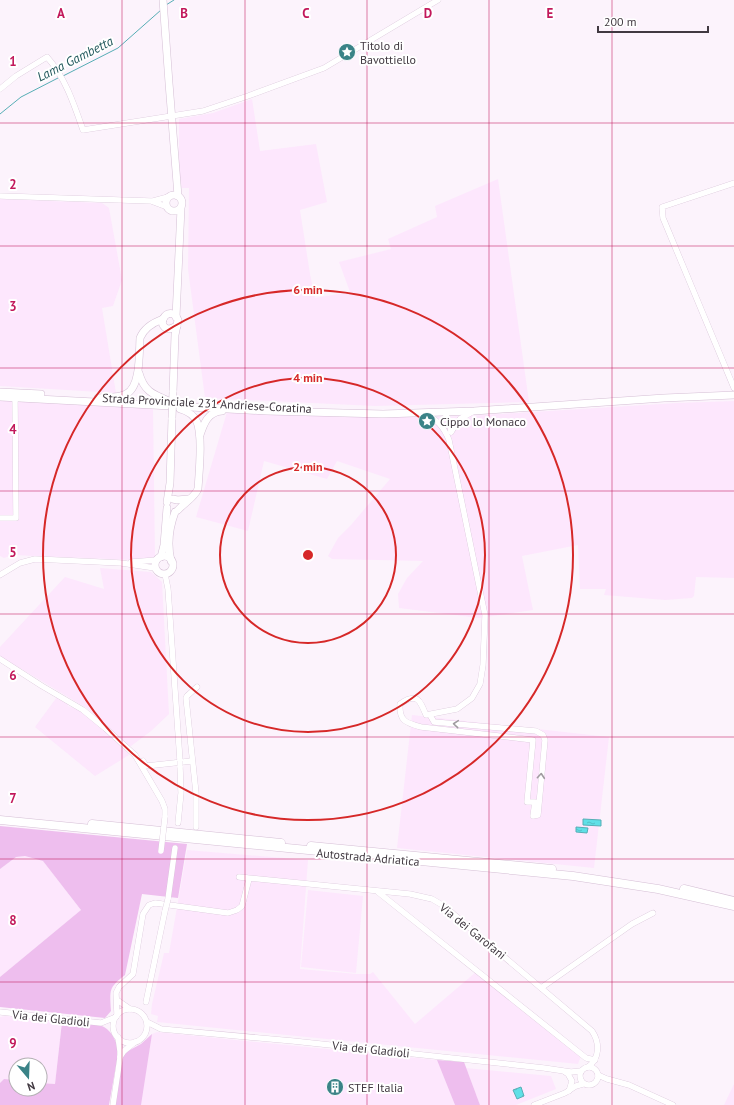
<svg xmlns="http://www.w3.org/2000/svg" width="734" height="1105" viewBox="0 0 734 1105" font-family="'PT Sans',sans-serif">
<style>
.built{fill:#fde7fd}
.green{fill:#eebeee}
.water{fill:url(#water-ripples);stroke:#56aeb5}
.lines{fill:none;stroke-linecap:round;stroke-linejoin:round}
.stream{stroke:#56aeb5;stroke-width:1}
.minor-casing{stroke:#d5bfd5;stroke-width:6}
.major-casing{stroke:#d5bfd5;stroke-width:8}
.highway-casing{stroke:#d5bfd5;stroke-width:9}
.minor{stroke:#fff;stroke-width:5.5}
.major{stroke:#fff;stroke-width:7}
.highway{stroke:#fff;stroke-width:8}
.minor-bridge-casing{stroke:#d5bfd5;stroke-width:6;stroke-linecap:butt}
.major-bridge-casing{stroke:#d5bfd5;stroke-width:8;stroke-linecap:butt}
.minor-bridge{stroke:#fff;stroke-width:5.5}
.major-bridge{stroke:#fff;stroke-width:7}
.oneway{stroke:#a09ca0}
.grid{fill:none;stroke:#c2185b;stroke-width:1;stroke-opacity:0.55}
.ring{fill:none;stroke:#d62828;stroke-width:2}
.labels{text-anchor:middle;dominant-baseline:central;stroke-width:4;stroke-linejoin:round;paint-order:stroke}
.poi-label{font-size:12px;fill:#413941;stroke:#fff;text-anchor:start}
.street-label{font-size:12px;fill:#413941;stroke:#fff}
.water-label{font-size:13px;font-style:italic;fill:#23595d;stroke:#fff}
.grid-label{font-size:13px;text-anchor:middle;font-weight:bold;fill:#c2185b;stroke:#fff;stroke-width:4;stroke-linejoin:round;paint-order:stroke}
.centre{fill:#d62828;stroke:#fff;stroke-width:2}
.ring-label{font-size:12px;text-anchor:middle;font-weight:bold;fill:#d62828;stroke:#fff;stroke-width:4;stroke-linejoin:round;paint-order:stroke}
</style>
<defs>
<pattern id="water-ripples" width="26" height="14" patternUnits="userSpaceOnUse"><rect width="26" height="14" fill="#5fe0e7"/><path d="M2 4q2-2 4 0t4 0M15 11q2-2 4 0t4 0" fill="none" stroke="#54c1c7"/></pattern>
</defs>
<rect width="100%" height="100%" fill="#fcf3fc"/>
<g class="built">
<path d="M252,99L260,151L316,144L327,202L300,210L310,274L315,298L350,292L339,262L391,249L388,239L437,217L435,206L498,179L529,402L375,406L205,398L188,269L189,188H182L179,172V119L213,113Z"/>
<path d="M0,199L102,203L109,208L122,280L113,306L102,308L116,393L0,386Z"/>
<path d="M0,400L153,408L155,556L151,559L133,560L12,555L4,558L0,556Z"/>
<path d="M734,401V578L696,577L694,596L692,598L665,600L604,595L606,589H580L578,545L522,556L533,610L479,618L399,608L398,594L407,578L423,561L332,559L328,556L338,538L351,525L390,479L337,461L327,479L264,461L248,531L196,517L227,412L422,417L467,416L677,403Z"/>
<path d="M100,568L151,572L162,582L169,714L151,731L131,746H129L88,709L0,656V647L65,577L104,589Z"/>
<path d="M57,697L67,703L68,706L82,711L127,752L129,755L95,776L35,727Z"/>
<path d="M412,715L609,737L594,868L397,848Z"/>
<path d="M187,850L308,860L300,969L357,974H370L373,972L415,1024L476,972L531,1018L581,1056L578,1064L157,1022L158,1016L151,1014L152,1004L164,953H169Z"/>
<path d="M25,856L43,861L81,910L0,977V869L16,857Z"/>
<path d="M308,890L363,896L356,973L301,967Z"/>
<path d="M6,1016L62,1022L55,1084L40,1083V1065H16V1080L4,1079L0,1083V1017Z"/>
<path d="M157,1032L437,1060L455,1105H140L152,1034Z"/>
<path d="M466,1068L551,1076L556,1089L516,1105H480Z"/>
<path d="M734,1084V1105H724Z"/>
</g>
<g class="green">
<path d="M0,826L187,844L178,898L142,894L125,975C108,988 110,990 111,1011L105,1018L0,1007V977L81,910L43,861L25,856L16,857L0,869Z"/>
<path d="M62,1022C71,1023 97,1023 104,1027C113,1032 118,1044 118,1054L109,1105H0V1083L4,1079L16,1080V1089H40V1083L55,1084Z"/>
<path d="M152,1034L141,1105H115L123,1056L128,1051L141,1044Z"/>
<path d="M437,1060L464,1062L480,1105H455Z"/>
</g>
<g class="water">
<path d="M583,819L601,820V826L583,825Z"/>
<path d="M576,827L588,828L587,833L576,832Z"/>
<path d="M521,1087L524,1096L517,1099L513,1090Z"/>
</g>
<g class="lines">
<g class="stream">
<path d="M166,5L174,0"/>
<path d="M63,76L118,48L161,10"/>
<path d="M0,114L21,97L58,78"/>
</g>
<g class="minor-casing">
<g id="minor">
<path d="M0,89L16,76L47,57C65,77 74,104 83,130L203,111L248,96L324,68L438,0"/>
<path d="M734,183L662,207L663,218L734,388"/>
<path d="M0,196L151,201L167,207"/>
<path d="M153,201L168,197"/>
<path d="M424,413C437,419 444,427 449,440L485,615L483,665L480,684L472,698L457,709L426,715C420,700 417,692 400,704C399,721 406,723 421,727L533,740L527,802H535L533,816L538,815L545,740L543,735L536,731L434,722L430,715"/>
<path d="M445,413L450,423L451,432"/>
<path d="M451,432L460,419L472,412"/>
<path d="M0,518H16L15,398"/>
<path d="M131,562L157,560"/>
<path d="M165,574L168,589L180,761"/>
<path d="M0,575L20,563L35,559L121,563L155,568"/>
<path d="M0,659L42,686L83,710L105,728L135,755L162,801L165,809V817"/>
<path d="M143,761L146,766L192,761"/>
<path d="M178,823L181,793L180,766"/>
<path d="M196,827V793L186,698L187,696L197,687"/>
<path d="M239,877L410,894L432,899L444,906L592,1031C600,1043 600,1058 588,1067"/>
<path d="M378,892L586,1058L595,1060"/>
<path d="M168,899L175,848"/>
<path d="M541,988L632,924L653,913"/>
<path d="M117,1000L130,1009"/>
<path d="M146,1002L165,911"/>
<circle cx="130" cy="1026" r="17"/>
<path d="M0,1012L101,1023L116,1017"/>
<path d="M117,1015L116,993L119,987L133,974L143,914L149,905L155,903L228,913L237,910L242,906L249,879"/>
<path d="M147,1022L161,1029L293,1041L544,1068L571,1072L581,1071"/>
<path d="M120,1057L124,1051L135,1042"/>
<circle cx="589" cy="1076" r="9"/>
<path d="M565,1072L568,1074L572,1081L569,1091"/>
<path d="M598,1075L607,1079L629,1085L673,1105"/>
<path d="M113,1105L120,1058V1051L118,1037"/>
<path d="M534,1105L565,1093L576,1086L583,1084"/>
</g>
</g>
<g class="major-casing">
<g id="major">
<path d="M163,0L169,83L178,196"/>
<circle cx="174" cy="203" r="8"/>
<path d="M176,317L181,208"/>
<path d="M163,319C167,311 175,312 178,320L175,335L173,392"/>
<path d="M163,319C161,324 164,329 170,329L177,326"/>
<path d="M139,373C144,391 152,394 169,401"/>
<path d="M0,392L41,394"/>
<path d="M0,397L266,411L383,414L474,411L664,398L734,395"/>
<path d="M98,398C107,397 119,398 126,394C141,387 139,352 140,338C144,328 152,323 163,319"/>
<path d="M200,435C204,423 208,412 222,411"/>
<path d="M173,499L177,500L188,499"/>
<path d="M167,502L170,483L172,418"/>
<path d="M178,510C184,503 194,498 198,489C199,473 203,436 197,422C194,415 187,411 180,409"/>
<circle cx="164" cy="565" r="9"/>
<path d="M161,557L164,545L167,508"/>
<path d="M171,561C167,544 169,528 175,512"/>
</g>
</g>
<g class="highway-casing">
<g id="highway">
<path d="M0,820L573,876L658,889L734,906"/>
<path d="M92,824L281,843"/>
<path d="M311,846L552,869"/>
<path d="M684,889L734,901"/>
</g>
</g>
<use href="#minor" class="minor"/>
<use href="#major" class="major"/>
<use href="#highway" class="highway"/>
<g class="minor-bridge-casing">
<g id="minor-bridge">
<path d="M180,761V766"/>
<path d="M161,851L165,817"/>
<path d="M165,911L168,899"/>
</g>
</g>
<g class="major-bridge-casing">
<path id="major-bridge" d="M172,418L173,392"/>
</g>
<use href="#minor-bridge" class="minor-bridge"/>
<use href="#major-bridge" class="major-bridge"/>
</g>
<defs><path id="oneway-chevron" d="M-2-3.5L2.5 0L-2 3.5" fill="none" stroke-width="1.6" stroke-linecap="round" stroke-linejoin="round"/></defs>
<g class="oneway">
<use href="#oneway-chevron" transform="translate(456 724) rotate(-175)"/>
<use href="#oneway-chevron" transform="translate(541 776) rotate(-85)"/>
</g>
<path class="grid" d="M122,0V1105M245,0V1105M367,0V1105M489,0V1105M612,0V1105M0,123H734M0,246H734M0,368H734M0,491H734M0,614H734M0,737H734M0,859H734M0,982H734"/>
<g class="ring">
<circle cx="308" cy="555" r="88"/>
<circle cx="308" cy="555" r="177"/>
<circle cx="308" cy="555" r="265"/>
</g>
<defs>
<g id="sight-disc" transform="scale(0.9)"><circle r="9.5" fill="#3a8387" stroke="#fff"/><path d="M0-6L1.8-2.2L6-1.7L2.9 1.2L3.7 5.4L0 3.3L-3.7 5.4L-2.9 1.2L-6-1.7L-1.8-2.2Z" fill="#fff"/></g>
<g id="building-disc" transform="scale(0.9)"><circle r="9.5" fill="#3a8387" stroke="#fff"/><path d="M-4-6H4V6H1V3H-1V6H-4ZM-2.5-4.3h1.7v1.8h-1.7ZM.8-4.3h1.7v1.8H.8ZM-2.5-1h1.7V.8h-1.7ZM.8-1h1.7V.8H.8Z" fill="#fff"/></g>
</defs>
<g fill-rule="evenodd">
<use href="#sight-disc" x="347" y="52"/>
<use href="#sight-disc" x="427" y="421"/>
<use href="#building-disc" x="335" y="1087"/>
</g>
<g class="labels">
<g class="poi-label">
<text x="360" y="45">Titolo di<tspan x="360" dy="14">Bavottiello</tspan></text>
<text x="440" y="421">Cippo lo Monaco</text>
<text x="348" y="1087">STEF Italia</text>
</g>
<g class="street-label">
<text transform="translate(207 403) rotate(3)">Strada Provinciale 231 Andriese-Coratina</text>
<text transform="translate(368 857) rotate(5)">Autostrada Adriatica</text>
<text transform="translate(473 931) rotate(39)">Via dei Garofani</text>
<text transform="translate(51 1018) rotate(6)">Via dei Gladioli</text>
<text transform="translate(371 1049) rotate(6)">Via dei Gladioli</text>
</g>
<g class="water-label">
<text transform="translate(75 59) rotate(-27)">Lama Gambetta</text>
</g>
</g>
<g class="grid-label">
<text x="61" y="18">A</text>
<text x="184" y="18">B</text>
<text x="306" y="18">C</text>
<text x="428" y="18">D</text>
<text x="550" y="18">E</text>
<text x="13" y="66">1</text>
<text x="13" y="189">2</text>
<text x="13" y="311">3</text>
<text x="13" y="434">4</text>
<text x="13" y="557">5</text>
<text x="13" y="680">6</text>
<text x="13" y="803">7</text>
<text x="13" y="925">8</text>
<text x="13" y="1048">9</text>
</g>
<circle cx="308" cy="555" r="6" class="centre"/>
<g class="ring-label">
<text x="308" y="294">6 min</text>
<text x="308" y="382">4 min</text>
<text x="308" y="471">2 min</text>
</g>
<g transform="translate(28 1077) rotate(161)"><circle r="19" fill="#ffffff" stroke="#b3b0b3"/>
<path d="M0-3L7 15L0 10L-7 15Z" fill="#3a8387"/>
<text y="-6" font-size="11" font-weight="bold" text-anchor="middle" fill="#413941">N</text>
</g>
<path d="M598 26v6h110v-6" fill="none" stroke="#413941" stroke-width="2"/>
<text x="604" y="26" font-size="12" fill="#413941" stroke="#ffffff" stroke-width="3" paint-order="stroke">200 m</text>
</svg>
